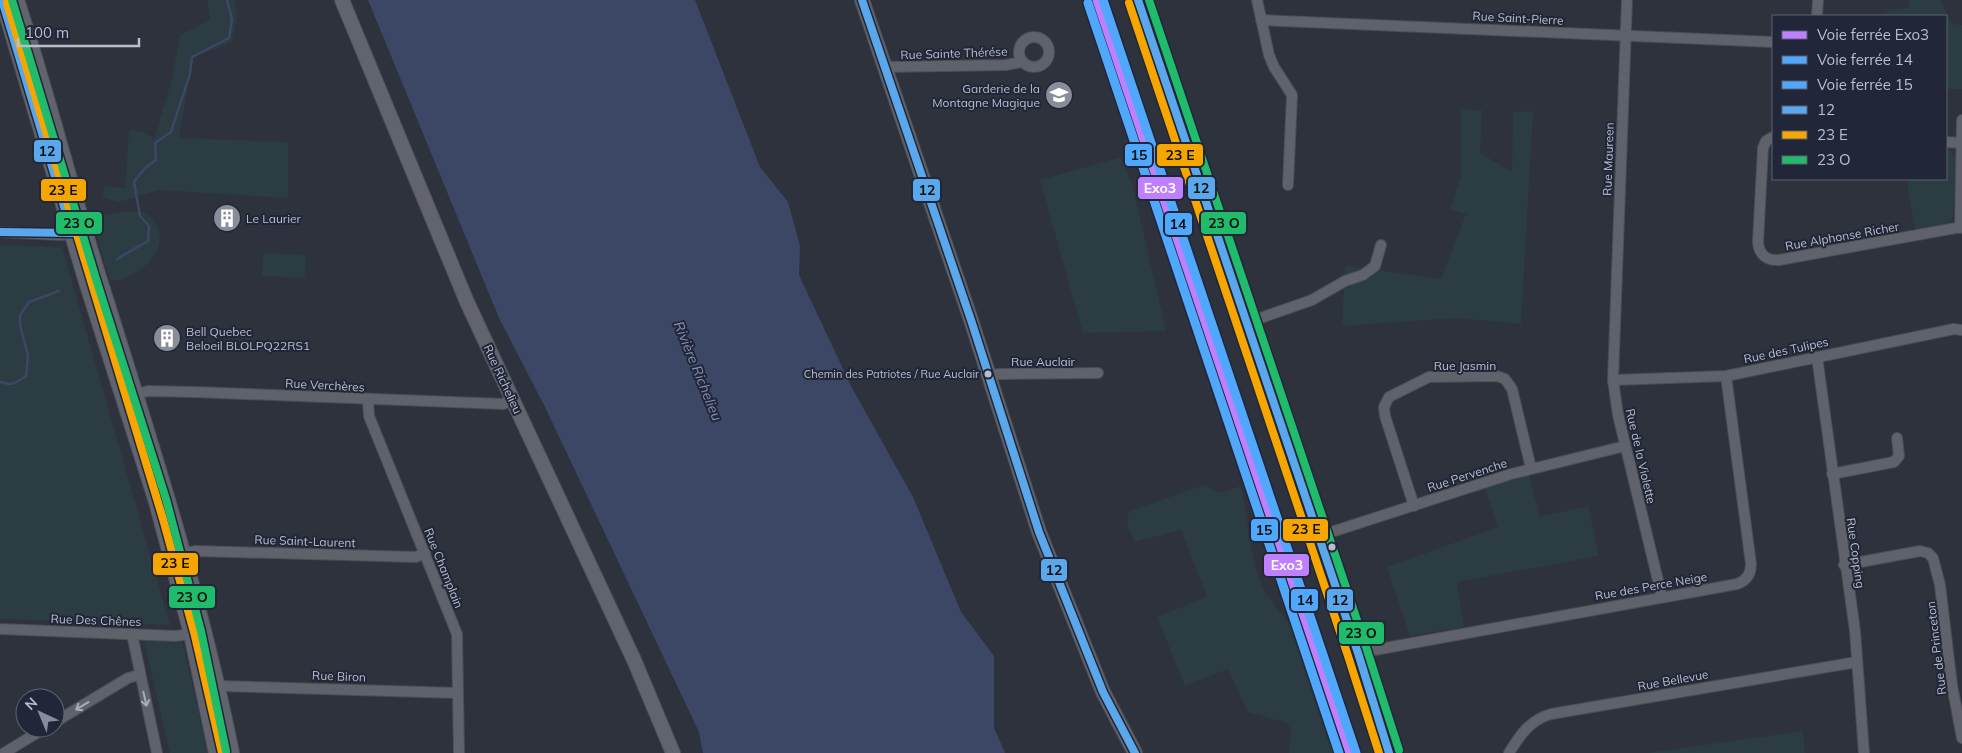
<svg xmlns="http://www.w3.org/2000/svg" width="1962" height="753" viewBox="0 0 1962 753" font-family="Mulish,sans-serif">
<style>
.green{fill:#2b3c42}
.water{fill:#3c4765}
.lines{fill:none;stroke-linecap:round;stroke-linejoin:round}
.stream{stroke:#3c4765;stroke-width:2.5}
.minor-casing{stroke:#4b4d55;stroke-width:12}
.major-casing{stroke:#4c4f59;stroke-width:16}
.minor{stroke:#5f626a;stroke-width:10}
.major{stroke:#61646c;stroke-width:14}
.bus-1-casing{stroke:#212738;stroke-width:11}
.bus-2-casing{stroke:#212738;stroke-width:11}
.bus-3-casing{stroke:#212738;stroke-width:11}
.bus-1{stroke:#5aa8eb;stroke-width:8}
.bus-2{stroke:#f7a600;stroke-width:8}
.bus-3{stroke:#20bc6c;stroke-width:8}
.rail-1-casing{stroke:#212738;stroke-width:12}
.rail-2-casing{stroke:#212738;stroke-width:12}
.rail-3-casing{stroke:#212738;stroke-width:12}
.rail-1{stroke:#bf80ff;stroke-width:9}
.rail-2{stroke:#50a8fd;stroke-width:9}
.rail-3{stroke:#50a8fd;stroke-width:9}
.oneway{stroke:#a8acb8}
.bus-dot{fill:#babecc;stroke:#212738;stroke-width:2}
.labels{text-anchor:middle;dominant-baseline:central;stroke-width:4;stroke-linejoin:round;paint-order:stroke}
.bus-label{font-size:11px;fill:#babecc;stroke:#212738;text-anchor:end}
.street-label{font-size:12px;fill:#babecc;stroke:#212738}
.poi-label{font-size:12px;fill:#babecc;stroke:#212738;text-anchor:start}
.water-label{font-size:14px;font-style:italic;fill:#838fb2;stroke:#212738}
.line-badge{stroke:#212738;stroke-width:2}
.badge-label{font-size:14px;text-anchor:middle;font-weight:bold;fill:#fff}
.pale-badge-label{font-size:14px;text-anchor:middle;font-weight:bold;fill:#111}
</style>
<rect width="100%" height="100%" fill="#2e323c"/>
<g class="green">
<path d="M207,0H234L237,15L232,42L193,58L179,138L288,142V198L159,190L119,202L103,198L104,186L125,188L129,130L144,132L154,139L172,79L180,35L210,20Z"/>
<path d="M1909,0H1940L1952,24L1962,25V89H1946V16H1879L1889,11L1909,7Z"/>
<path d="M1461,109L1482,110L1480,153L1512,172L1513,112L1533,111L1521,324L1458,318L1342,326L1345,266L1441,279L1466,214L1450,210L1461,176Z"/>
<path d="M1946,147L1954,154L1956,161L1953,218L1947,225L1916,231L1908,192V179H1946Z"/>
<path d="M1121,157L1132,184L1166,331L1083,333L1040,180Z"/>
<path d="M125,211C129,212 142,212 144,212C149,214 155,221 157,226C170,253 134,281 110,281L93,223L103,215Z"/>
<path d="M0,245L62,247L170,625L0,619Z"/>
<path d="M263,253L306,255L305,278L262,276Z"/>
<path d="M1529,475L1540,517L1588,506L1599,556L1457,582L1464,627L1410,636L1387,567L1498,527L1485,488Z"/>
<path d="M1204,485L1220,493L1241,486L1254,564L1264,591L1289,623L1299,642L1317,696L1341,753H1289L1291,730L1287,723L1248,712L1228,669L1185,686L1157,617L1207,597L1181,530L1134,542L1127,524L1129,511Z"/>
<path d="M144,641L182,643L183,645L208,753H170Z"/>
<path d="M1803,731L1805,753H1646Z"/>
</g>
<path class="water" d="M368,0H695L760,167L788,202L800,246L799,275L851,386L913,497L961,612L994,656V728L1005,753H703L699,732L545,407L499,318Z"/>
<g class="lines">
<g class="stream">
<path d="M117,259L148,241L149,226L140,216L134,182L145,168L156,160L155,143L171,132L190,74L192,57L229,38L232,19L227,0"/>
<path d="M0,382C12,386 16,383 26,376L28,356L20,325V315L29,302L59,291"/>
</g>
<g class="minor-casing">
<g id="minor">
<path d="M1138,0L1358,653L1389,753"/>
<path d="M1257,0L1269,55L1274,67L1292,95L1288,185"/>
<path d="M1627,0L1613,380L1618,415L1662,597"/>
<path d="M1817,16L1818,0"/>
<path d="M1261,20L1773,42"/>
<circle cx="1034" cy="52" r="15"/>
<path d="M885,67L1006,65L1022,62"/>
<path d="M1773,137L1766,141L1763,148L1758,242C1759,255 1767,261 1779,260L1962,227"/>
<path d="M1946,142L1961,143"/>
<path d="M1960,228L1962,120"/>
<path d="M0,232L61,235L77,232"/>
<path d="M1246,323L1312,300L1345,281L1363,275L1375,266L1381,245"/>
<path d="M1817,357L1855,631L1864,753"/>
<path d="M989,376L999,374L1098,373"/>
<path d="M1613,380L1726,376L1954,329L1962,330"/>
<path d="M137,394L148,391L195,392L503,404L513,400"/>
<path d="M368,400L369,416L457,634L459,753"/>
<path d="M1832,474L1894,462L1899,456L1897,438"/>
<path d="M1414,506L1385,416L1384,407L1389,397L1429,377L1497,376L1505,379L1512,389L1531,468"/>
<path d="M1319,536L1511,474L1625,446"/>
<path d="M185,553L196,551L416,557L425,553"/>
<path d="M1844,565L1920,551L1928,553L1933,558L1940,585L1952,685L1962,738"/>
<path d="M0,629L175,636L191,634"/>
<path d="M132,634L157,753"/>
<path d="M1358,653L1737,584C1746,581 1751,575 1751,564L1726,376"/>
<path d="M219,686L458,693"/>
<path d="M55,722L128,678L139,675"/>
<path d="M4,753L45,728"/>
<path d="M1509,753C1520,735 1530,720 1551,714L1857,662"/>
</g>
</g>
<g class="major-casing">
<g id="major">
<path d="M2,0L86,282L156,502L191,634L216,753"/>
<path d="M17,0C48,94 71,189 101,283C150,439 200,593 232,753"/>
<path d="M342,0L467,302L634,660L673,753"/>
<path d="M862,0L971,320L1039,532L1103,692L1135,753"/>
</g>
</g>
<use href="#minor" class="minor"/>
<use href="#major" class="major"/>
<g class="bus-1-casing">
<g id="bus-1">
<path d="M862,0L971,320L1039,532L1103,692L1135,753"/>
<path d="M1138,0L1358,653L1389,753"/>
<path d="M0,232L72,233L2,0"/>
</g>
</g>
<g class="bus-2-casing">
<g id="bus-2">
<path d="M7,3L163,519L195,636L222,753"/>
<path d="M1129,3L1348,656L1379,753"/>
</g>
</g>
<g class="bus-3-casing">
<g id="bus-3">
<path d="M12,0L96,279L166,499L201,631L226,751"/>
<path d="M1149,0L1367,650L1399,750"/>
</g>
</g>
<use href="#bus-1" class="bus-1"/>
<use href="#bus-2" class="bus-2"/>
<use href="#bus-3" class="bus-3"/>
<g class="rail-1-casing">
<path id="rail-1" d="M1097,0L1350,753"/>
</g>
<g class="rail-2-casing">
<path id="rail-2" d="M1103,0L1356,753"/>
</g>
<g class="rail-3-casing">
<path id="rail-3" d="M1088,3L1339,753"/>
</g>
<use href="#rail-1" class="rail-1"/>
<use href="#rail-2" class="rail-2"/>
<use href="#rail-3" class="rail-3"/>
</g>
<defs><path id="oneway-shaft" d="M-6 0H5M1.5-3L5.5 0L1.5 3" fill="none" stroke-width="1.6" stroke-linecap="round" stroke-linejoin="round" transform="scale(1.25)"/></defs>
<g class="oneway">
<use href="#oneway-shaft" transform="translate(145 699) rotate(77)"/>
<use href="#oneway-shaft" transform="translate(82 706) rotate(149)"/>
</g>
<defs>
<g id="school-disc" transform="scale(1.4375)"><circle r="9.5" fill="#898d9a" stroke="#212738"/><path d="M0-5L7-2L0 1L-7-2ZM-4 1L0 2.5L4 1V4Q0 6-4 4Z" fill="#fff"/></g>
<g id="building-disc" transform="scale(1.4375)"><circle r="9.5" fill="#898d9a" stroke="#212738"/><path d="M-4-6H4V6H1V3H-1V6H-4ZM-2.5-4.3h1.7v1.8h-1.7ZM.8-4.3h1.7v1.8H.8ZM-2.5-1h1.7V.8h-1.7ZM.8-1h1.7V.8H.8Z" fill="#fff"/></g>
</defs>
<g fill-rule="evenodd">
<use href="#school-disc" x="1059" y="95"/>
<use href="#building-disc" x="227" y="218"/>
<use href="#building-disc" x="167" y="338"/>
</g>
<g class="bus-dot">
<circle cx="988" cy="374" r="4.5"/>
<circle cx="1332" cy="547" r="4.5"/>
</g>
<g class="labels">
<g class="bus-label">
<text x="979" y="374">Chemin des Patriotes / Rue Auclair</text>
</g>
<g class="street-label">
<text transform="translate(1518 18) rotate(3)">Rue Saint-Pierre</text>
<text transform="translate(954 53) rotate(-2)">Rue Sainte Thérése</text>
<text transform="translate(1608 159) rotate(-88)">Rue Maureen</text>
<text transform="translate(1842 236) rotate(-10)">Rue Alphonse Richer</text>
<text transform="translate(1786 350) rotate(-12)">Rue des Tulipes</text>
<text x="1043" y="361">Rue Auclair</text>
<text x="1465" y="365">Rue Jasmin</text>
<text transform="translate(503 379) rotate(65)">Rue Richelieu</text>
<text transform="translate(325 385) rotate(3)">Rue Verchères</text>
<text transform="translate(1641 456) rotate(77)">Rue de la Violette</text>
<text transform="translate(1467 475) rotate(-18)">Rue Pervenche</text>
<text transform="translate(305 541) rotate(2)">Rue Saint-Laurent</text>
<text transform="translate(1856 553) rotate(82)">Rue Copping</text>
<text transform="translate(444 568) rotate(68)">Rue Champlain</text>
<text transform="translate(1651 586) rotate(-10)">Rue des Perce Neige</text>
<text transform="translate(96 620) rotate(2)">Rue Des Chênes</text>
<text transform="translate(1936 648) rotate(-97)">Rue de Princeton</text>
<text transform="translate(339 676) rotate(2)">Rue Biron</text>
<text transform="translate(1673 680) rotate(-10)">Rue Bellevue</text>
</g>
<g class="poi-label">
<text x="1040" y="88" text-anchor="end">Garderie de la<tspan x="1040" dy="14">Montagne Magique</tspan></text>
<text x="246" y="218">Le Laurier</text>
<text x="186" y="331">Bell Quebec<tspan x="186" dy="14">Beloeil BLOLPQ22RS1</tspan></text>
</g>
<g class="water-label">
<text transform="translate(698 371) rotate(68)">Rivière Richelieu</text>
</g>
</g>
<g class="line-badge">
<rect x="33" y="139" width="29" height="24" rx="5" fill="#5aa8eb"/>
<rect x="1156" y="143" width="48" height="24" rx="5" fill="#f7a600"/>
<rect x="1124" y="143" width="29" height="24" rx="5" fill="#50a8fd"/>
<rect x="1187" y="176" width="29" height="24" rx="5" fill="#5aa8eb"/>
<rect x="1137" y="176" width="47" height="24" rx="5" fill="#bf80ff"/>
<rect x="40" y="178" width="47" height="24" rx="5" fill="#f7a600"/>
<rect x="912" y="178" width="29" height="24" rx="5" fill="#5aa8eb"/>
<rect x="1200" y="211" width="47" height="24" rx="5" fill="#20bc6c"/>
<rect x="55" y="211" width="48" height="24" rx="5" fill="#20bc6c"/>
<rect x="1164" y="212" width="29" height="24" rx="5" fill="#50a8fd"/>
<rect x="1282" y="518" width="47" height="24" rx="5" fill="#f7a600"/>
<rect x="1250" y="518" width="29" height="24" rx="5" fill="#50a8fd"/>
<rect x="152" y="552" width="47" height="24" rx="5" fill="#f7a600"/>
<rect x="1263" y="553" width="47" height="24" rx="5" fill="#bf80ff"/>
<rect x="1040" y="558" width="28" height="24" rx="5" fill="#5aa8eb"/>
<rect x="168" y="585" width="48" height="24" rx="5" fill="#20bc6c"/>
<rect x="1326" y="588" width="28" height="24" rx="5" fill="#5aa8eb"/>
<rect x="1290" y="588" width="29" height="24" rx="5" fill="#50a8fd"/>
<rect x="1338" y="621" width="47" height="24" rx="5" fill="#20bc6c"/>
</g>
<g class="badge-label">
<text x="1160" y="193">Exo3</text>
<text x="1287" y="570">Exo3</text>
</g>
<g class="pale-badge-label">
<text x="47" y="156">12</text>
<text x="1180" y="160">23 E</text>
<text x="1139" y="160">15</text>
<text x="1201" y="193">12</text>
<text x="63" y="195">23 E</text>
<text x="927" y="195">12</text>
<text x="1224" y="228">23 O</text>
<text x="79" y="228">23 O</text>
<text x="1178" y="229">14</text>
<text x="1306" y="534">23 E</text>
<text x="1264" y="535">15</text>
<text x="175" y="568">23 E</text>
<text x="1054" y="575">12</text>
<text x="192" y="602">23 O</text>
<text x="1340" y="605">12</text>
<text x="1305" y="605">14</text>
<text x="1361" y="638">23 O</text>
</g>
<rect x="1772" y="15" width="175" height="165" fill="#212738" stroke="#5e6373"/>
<rect x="1782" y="31" width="25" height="8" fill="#bf80ff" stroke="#5e6373"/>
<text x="1817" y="40" font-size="15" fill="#babecc">Voie ferrée Exo3</text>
<rect x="1782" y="56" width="25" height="8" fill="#50a8fd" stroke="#5e6373"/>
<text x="1817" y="65" font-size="15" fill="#babecc">Voie ferrée 14</text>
<rect x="1782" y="81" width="25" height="8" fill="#50a8fd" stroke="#5e6373"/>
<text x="1817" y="90" font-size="15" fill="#babecc">Voie ferrée 15</text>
<rect x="1782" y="106" width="25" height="8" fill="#5aa8eb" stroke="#5e6373"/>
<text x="1817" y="115" font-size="15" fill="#babecc">12</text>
<rect x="1782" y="131" width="25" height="8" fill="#f7a600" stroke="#5e6373"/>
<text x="1817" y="140" font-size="15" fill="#babecc">23 E</text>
<rect x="1782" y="156" width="25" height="8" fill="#20bc6c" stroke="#5e6373"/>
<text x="1817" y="165" font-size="15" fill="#babecc">23 O</text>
<g transform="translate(40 713) rotate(316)"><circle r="24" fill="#212738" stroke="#5e6373"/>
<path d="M0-4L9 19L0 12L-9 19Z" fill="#898d9a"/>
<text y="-8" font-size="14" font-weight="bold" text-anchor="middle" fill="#babecc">N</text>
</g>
<path d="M18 38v8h121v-8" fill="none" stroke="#babecc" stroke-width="2.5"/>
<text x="25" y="38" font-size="15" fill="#babecc" stroke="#212738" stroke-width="4" paint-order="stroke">100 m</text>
</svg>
